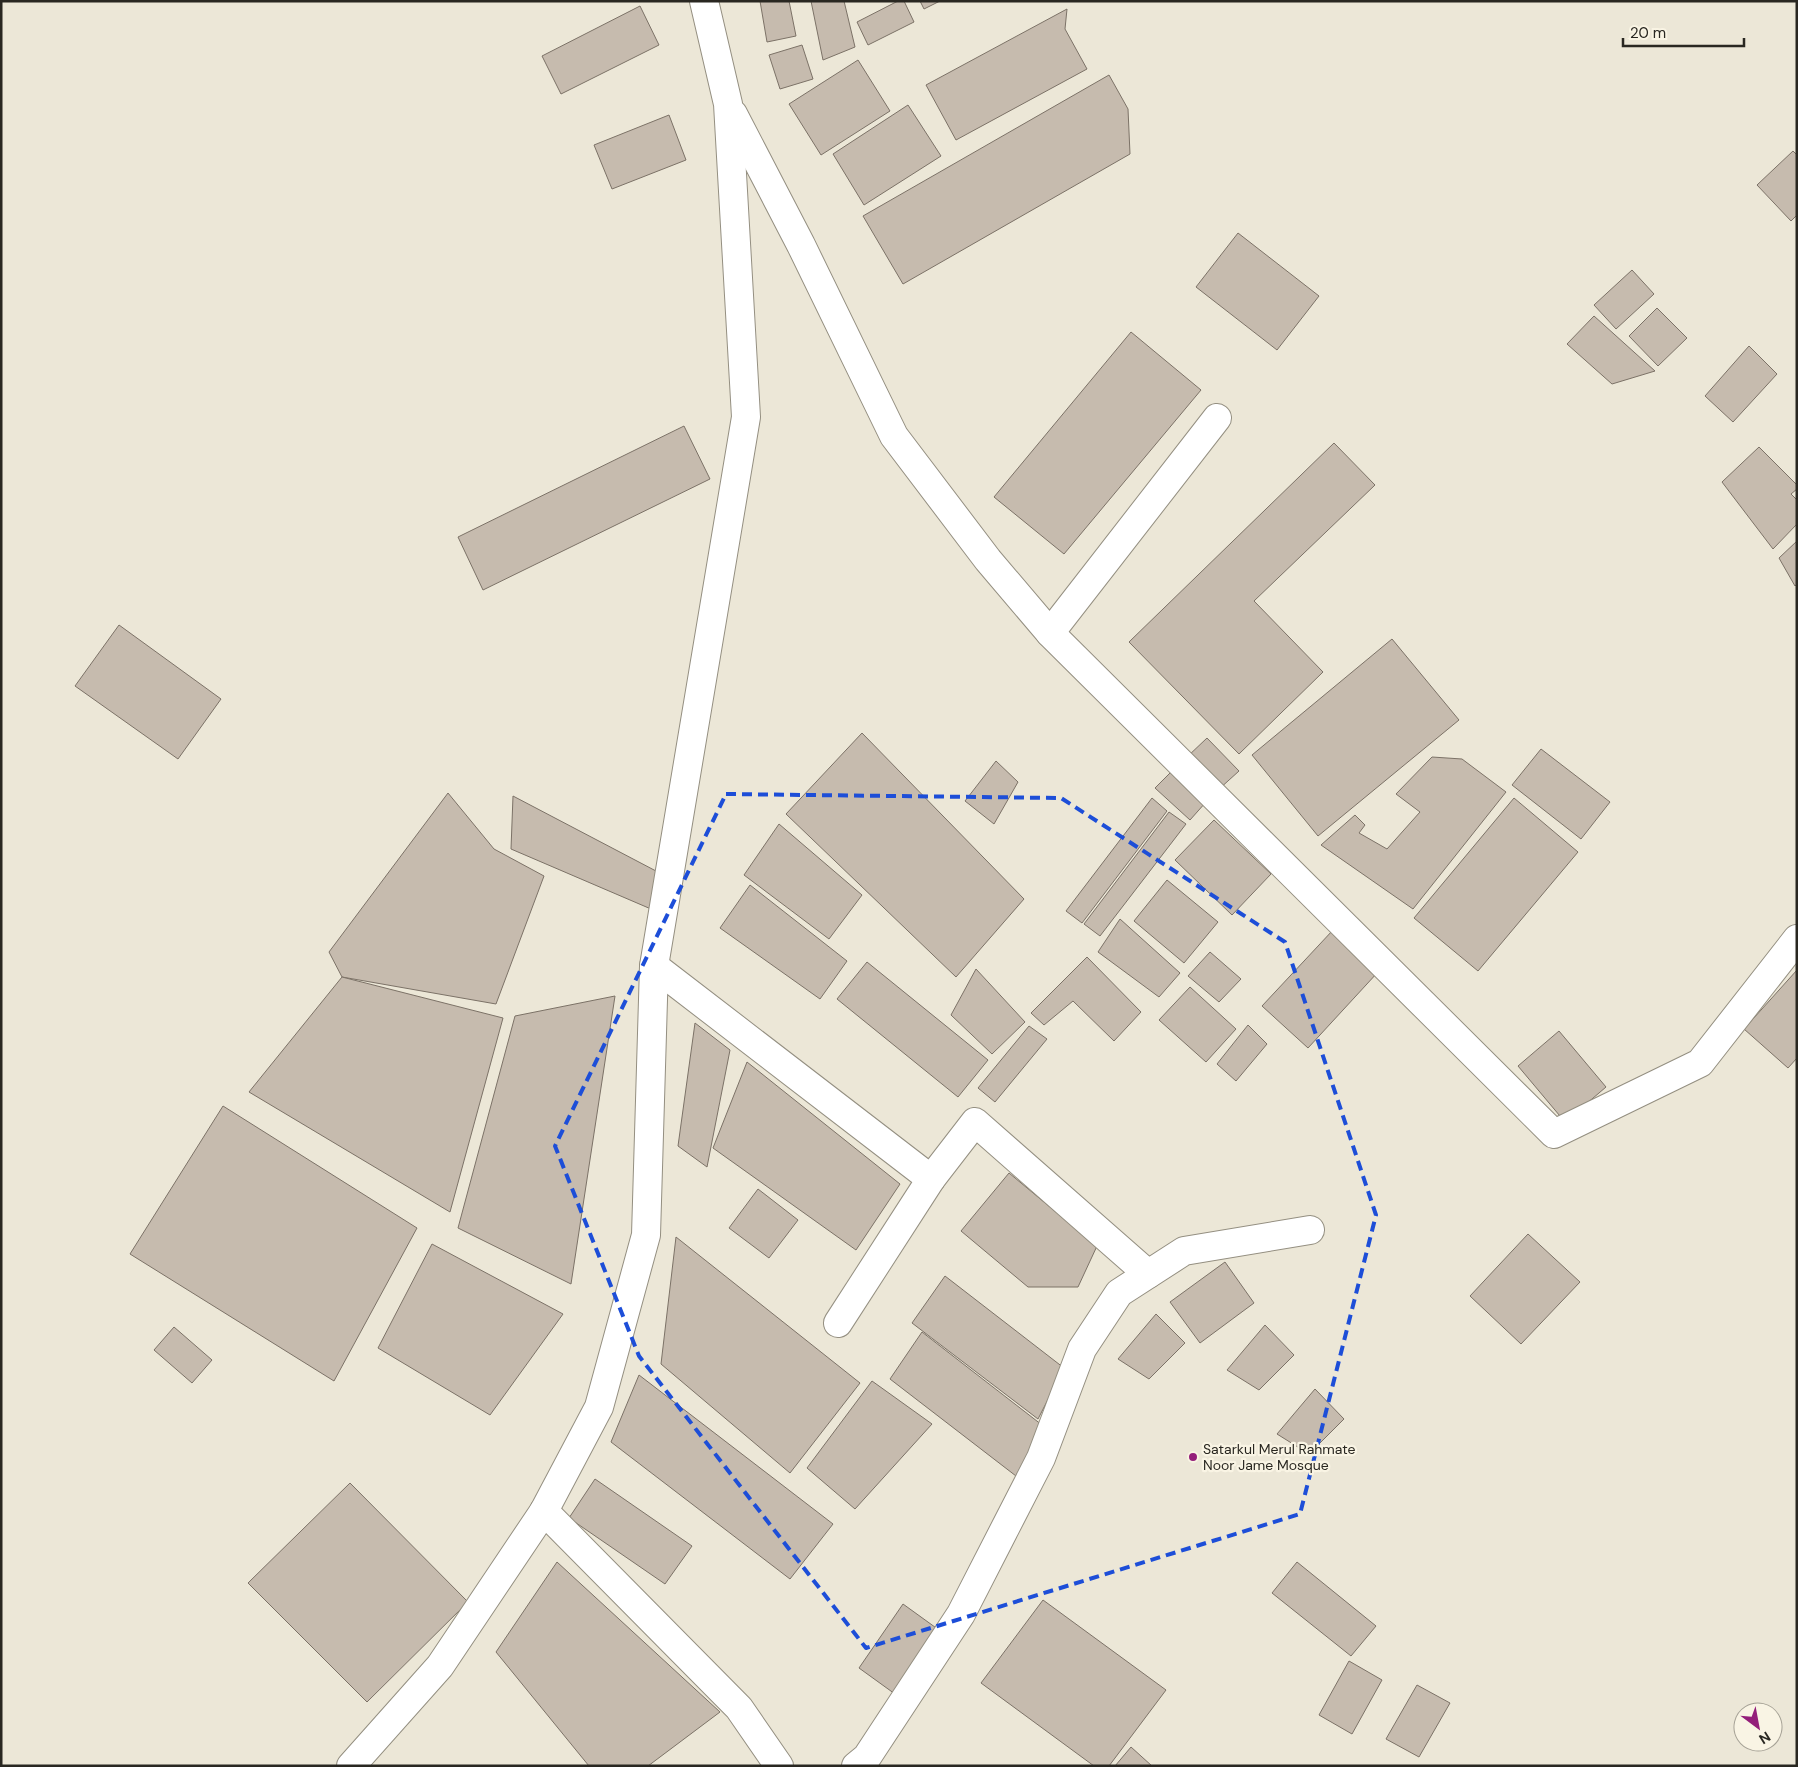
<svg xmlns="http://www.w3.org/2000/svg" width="1798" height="1767" viewBox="0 0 1798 1767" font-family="'DM Sans',sans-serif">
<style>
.building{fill:#c6bbae;stroke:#7c7267}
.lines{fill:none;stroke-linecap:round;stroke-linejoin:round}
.minor-casing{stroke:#948f81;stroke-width:30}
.minor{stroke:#fff;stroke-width:28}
.marked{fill:none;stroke:#1d4ed8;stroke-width:4;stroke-dasharray:10 6;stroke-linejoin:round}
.poi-dot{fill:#941e7a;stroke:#f9f4e4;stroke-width:2}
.labels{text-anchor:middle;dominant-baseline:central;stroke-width:4.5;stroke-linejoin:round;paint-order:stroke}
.poi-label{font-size:14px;fill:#292721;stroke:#f9f4e4;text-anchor:start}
</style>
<rect width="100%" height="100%" fill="#ece7d7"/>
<g class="building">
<path d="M760,1H789L796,36L767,42Z"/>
<path d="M811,1H844L855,47L823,60Z"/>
<path d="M898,1H904L914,22L868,45L857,22Z"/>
<path d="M920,1H940L924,9Z"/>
<path d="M640,6L659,45L561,94L542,56Z"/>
<path d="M1067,9L1065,29L1087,69L956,140L926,85Z"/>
<path d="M802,45L813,79L780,89L769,55Z"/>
<path d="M858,60L890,111L821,155L789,104Z"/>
<path d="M1109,75L1128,109L1130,154L903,284L863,216Z"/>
<path d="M908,105L941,156L864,205L833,154Z"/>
<path d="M669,115L686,160L612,189L594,145Z"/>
<path d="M1793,151L1797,155V215L1791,221L1757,185Z"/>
<path d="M1238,233L1319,296L1277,350L1196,287Z"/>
<path d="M1632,270L1654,294L1616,329L1594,305Z"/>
<path d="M1657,308L1687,338L1658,366L1629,336Z"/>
<path d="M1594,316L1655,371L1612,384L1567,344Z"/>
<path d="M1131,332L1201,390L1064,554L994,497Z"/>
<path d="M1749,346L1777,374L1733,422L1705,396Z"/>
<path d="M684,426L710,479L483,590L458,537Z"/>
<path d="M1334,443L1375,485L1254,601L1323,672L1239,754L1129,642Z"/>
<path d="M1759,447L1797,485V489L1791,494L1797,500V524L1773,549L1722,482Z"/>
<path d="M1797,541V584L1795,586L1779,558Z"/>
<path d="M119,625L221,699L178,759L75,686Z"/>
<path d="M1392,639L1459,720L1318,836L1252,755Z"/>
<path d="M862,733L1024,899L956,977L786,814Z"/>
<path d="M1207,738L1239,771L1218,790L1187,757Z"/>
<path d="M1541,749L1610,802L1581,839L1512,785Z"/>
<path d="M1432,757L1462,759L1506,792L1413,909L1321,845L1355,815L1365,825L1359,833L1387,849L1420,812L1396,794Z"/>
<path d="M996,761L1018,782L994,824L965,801Z"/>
<path d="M1172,771L1206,802L1190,820L1155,788Z"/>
<path d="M448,793L494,849L544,876L496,1004L342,977L329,952Z"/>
<path d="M513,796L656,871L651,909L511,849Z"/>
<path d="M1152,798L1167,811L1082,923L1066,911Z"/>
<path d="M1514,798L1578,852L1478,971L1414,918Z"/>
<path d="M1169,812L1186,824L1100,936L1084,924Z"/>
<path d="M1214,820L1271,874L1232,915L1175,860Z"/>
<path d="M779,824L862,895L829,939L744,875Z"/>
<path d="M1167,880L1218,922L1184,963L1134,921Z"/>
<path d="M750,885L847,961L820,999L720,928Z"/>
<path d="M1120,919L1180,973L1159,997L1098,952Z"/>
<path d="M1333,930L1378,972L1308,1048L1262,1006Z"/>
<path d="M1210,952L1241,979L1219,1002L1188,976Z"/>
<path d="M1087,957L1141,1012L1114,1041L1073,1001L1044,1025L1031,1013Z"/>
<path d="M867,962L988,1060L958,1097L837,999Z"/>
<path d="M976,969L1025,1022L992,1054L951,1015Z"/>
<path d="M1797,970V1058L1788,1068L1744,1029Z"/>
<path d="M342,977L503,1018L450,1212L249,1092Z"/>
<path d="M1190,987L1236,1029L1206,1062L1159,1020Z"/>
<path d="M615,996L571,1284L458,1228L515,1016Z"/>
<path d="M695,1023L730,1050L707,1167L678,1146Z"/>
<path d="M1248,1025L1267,1044L1236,1081L1217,1064Z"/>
<path d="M1029,1026L1047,1039L995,1102L978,1088Z"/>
<path d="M1559,1031L1606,1087L1565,1122L1518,1066Z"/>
<path d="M747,1062L900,1184L856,1250L713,1148Z"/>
<path d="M223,1106L417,1228L334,1381L130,1254Z"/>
<path d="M1009,1173L1097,1246L1078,1287H1028L961,1231Z"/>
<path d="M758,1189L798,1220L769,1258L729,1228Z"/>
<path d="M1528,1234L1580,1282L1521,1344L1470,1296Z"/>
<path d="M676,1237L860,1383L790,1473L661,1364Z"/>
<path d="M432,1244L563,1314L490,1415L378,1348Z"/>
<path d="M1225,1262L1254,1303L1200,1343L1170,1302Z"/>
<path d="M945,1276L1064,1368L1038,1419L912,1323Z"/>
<path d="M1156,1314L1185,1343L1149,1379L1118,1359Z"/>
<path d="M1265,1325L1294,1355L1259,1390L1227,1370Z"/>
<path d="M174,1327L212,1360L192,1383L154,1350Z"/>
<path d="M922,1332L1042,1425L1016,1476L890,1379Z"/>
<path d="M639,1375L833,1524L790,1579L611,1442Z"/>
<path d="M872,1381L932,1424L855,1509L807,1468Z"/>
<path d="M1315,1389L1344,1419L1309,1454L1277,1434Z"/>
<path d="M595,1479L692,1546L665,1584L569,1518Z"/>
<path d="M350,1483L468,1602L367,1702L248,1583Z"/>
<path d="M557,1562L720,1712L648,1766H589L496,1652Z"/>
<path d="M1297,1562L1376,1626L1351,1656L1272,1593Z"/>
<path d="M1043,1600L1166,1690L1109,1766H1094L981,1683Z"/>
<path d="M903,1604L939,1630L895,1694L859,1668Z"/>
<path d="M1349,1661L1382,1680L1352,1734L1319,1715Z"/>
<path d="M1417,1685L1450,1703L1419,1757L1386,1739Z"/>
<path d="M1131,1747L1152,1766H1115Z"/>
</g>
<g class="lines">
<g class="minor-casing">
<g id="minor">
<path d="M733,114L801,245L894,436L988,560L1050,633L1554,1134L1700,1063L1797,939"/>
<path d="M1050,633L1217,418"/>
<path d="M654,966L931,1179L975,1122L1148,1274"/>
<path d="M838,1323L931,1179"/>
<path d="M544,1511L739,1708L779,1766"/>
<path d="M351,1766L440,1666L544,1511L599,1407L646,1235L654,966L746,417L728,104L704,1"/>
<path d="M856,1766L867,1757L961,1614L1041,1458L1082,1349L1119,1293L1184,1251L1310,1230"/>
</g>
</g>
<use href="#minor" class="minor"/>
</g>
<path class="marked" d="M726,794L1061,798L1285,942L1376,1215L1300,1514L866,1648L639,1356L555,1146Z"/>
<circle class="poi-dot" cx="1193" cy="1457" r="5"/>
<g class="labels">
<g class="poi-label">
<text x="1203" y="1449">Satarkul Merul Rahmate<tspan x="1203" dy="16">Noor Jame Mosque</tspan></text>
</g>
</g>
<rect width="1798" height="1767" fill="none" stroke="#292721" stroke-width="5"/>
<g transform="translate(1758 1727) rotate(148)"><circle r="24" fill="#f9f4e4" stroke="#a6a296"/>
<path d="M0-4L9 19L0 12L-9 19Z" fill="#941e7a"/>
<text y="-8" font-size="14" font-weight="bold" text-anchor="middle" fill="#292721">N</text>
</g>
<path d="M1623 38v8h121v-8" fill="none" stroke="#292721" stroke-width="2.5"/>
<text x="1630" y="38" font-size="15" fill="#292721" stroke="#f9f4e4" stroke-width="4" paint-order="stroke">20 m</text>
</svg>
